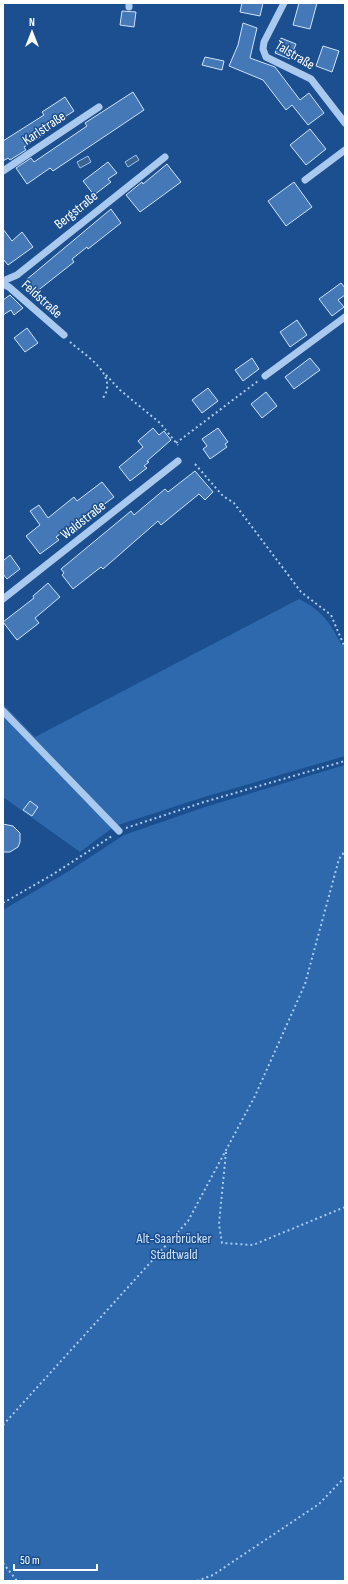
<svg xmlns="http://www.w3.org/2000/svg" width="348" height="1584" viewBox="0 0 348 1584" font-family="'Sofia Sans Condensed',sans-serif">
<style>
.green{fill:#2e69ad}
.water{fill:#3c6290;stroke:#9cc4f0}
.building{fill:#4478b7;stroke:#cfe3fa}
.lines{fill:none;stroke-linecap:round;stroke-linejoin:round}
.path{stroke:#a9c9ee;stroke-width:2;stroke-dasharray:2 3;stroke-linecap:butt}
.minor{stroke:#a9c9ee;stroke-width:7}
.labels{text-anchor:middle;dominant-baseline:central;stroke-width:3;stroke-linejoin:round;paint-order:stroke}
.street-label{font-size:14px;fill:#fff;stroke:#1b4f8f}
.park-label{font-size:14px;fill:#cfe3fa;stroke:#1b4f8f}
</style>
<rect width="100%" height="100%" fill="#1b4f8f"/>
<g class="green">
<path d="M299,599C324,612 329,622 342,645H345V756L201,798L115,826L80,852L3,797V704L35,737Z"/>
<path d="M345,765V1581H3V910L69,871L124,835L205,807Z"/>
</g>
<g class="water">
<path d="M136,155L139,160L128,167L125,162Z"/>
<path d="M88,156L91,162L80,168L77,162Z"/>
</g>
<g class="building">
<path d="M242,3H263L260,16L240,12Z"/>
<path d="M299,3H317L310,29L293,25Z"/>
<path d="M122,11L136,12L134,27L120,25Z"/>
<path d="M243,23L257,28L250,58L275,67L300,100L309,93L324,113L308,125L292,105L286,110L263,80L229,66L238,45Z"/>
<path d="M281,38L296,44L290,59L275,53Z"/>
<path d="M323,46L339,51L332,72L316,66Z"/>
<path d="M205,57L224,61L222,70L202,65Z"/>
<path d="M133,92L144,110L53,171L50,168L27,184L16,168L31,158L34,162L87,126L85,123Z"/>
<path d="M65,97L74,111L43,131L45,134L24,147L26,150L10,160L8,158L3,161V141L44,115L42,112Z"/>
<path d="M310,129L326,149L306,165L290,145Z"/>
<path d="M108,162L117,173L108,179L111,182L94,195L83,181Z"/>
<path d="M167,164L181,182L140,212L126,195L142,182L143,184Z"/>
<path d="M294,182L312,207L286,226L268,201Z"/>
<path d="M111,209L121,223L88,249L87,247L72,259L74,262L36,292L26,280Z"/>
<path d="M3,229L12,241L22,232L33,247L8,265L3,259Z"/>
<path d="M341,283L345,288V295L338,300L344,307L332,316L319,299Z"/>
<path d="M10,295L23,308L14,315L11,310L3,315V300Z"/>
<path d="M297,320L307,335L290,347L280,332Z"/>
<path d="M27,328L38,343L25,352L14,338Z"/>
<path d="M252,358L259,369L243,381L235,370Z"/>
<path d="M310,358L320,370L294,389L285,377Z"/>
<path d="M208,388L218,401L202,413L192,400Z"/>
<path d="M266,392L277,406L262,418L251,404Z"/>
<path d="M153,428L159,435L164,431L171,440L147,461L149,462L144,466L147,468L130,481L119,467L143,447L138,441Z"/>
<path d="M218,428L228,442L225,444L227,447L210,459L203,449L207,446L202,439Z"/>
<path d="M195,471L213,492L205,500L199,494L161,525L158,521L103,569L101,567L73,589L62,575L64,573L61,569L131,511L134,515L165,489L168,492Z"/>
<path d="M102,482L114,497L78,524L76,522L56,537L59,540L40,554L26,536L40,525L30,511L39,505L48,518L74,497L77,501Z"/>
<path d="M10,555L20,569L7,579L3,574V561Z"/>
<path d="M48,583L60,597L35,618L39,623L17,640L3,622L34,598L33,596Z"/>
<path d="M30,801L38,807L32,816L23,810Z"/>
<path d="M3,824L13,826L20,833V842L18,847L10,852H3Z"/>
</g>
<g class="lines">
<g class="path">
<path d="M70,342C86,356 119,375 103,398"/>
<path d="M106,375L120,390L160,423L178,445"/>
<path d="M176,443L258,381"/>
<path d="M195,464L223,496L234,503L301,592L331,615L345,648"/>
<path d="M126,828L204,802L345,761"/>
<path d="M3,903L55,873L112,836"/>
<path d="M226,1152L219,1224L222,1243L253,1245L345,1207"/>
<path d="M3,1425L188,1221L255,1096L305,984L339,859L345,851"/>
<path d="M3,1563L17,1581"/>
<path d="M197,1581L213,1575L319,1504L345,1477"/>
</g>
<g class="minor">
<path d="M284,3L264,42L263,49L266,57L311,79L345,123"/>
<path d="M129,7V3"/>
<path d="M3,171L99,107"/>
<path d="M305,180L345,150"/>
<path d="M3,281L17,275L165,157"/>
<path d="M3,284L9,287L64,335"/>
<path d="M265,376L345,317"/>
<path d="M3,599L178,461"/>
<path d="M3,711L119,831"/>
</g>
</g>
<g class="labels">
<g class="street-label">
<text transform="translate(295 55) rotate(31)">Talstraße</text>
<text transform="translate(44 128) rotate(-34)">Karlstraße</text>
<text transform="translate(76 210) rotate(-39)">Bergstraße</text>
<text transform="translate(42 299) rotate(42)">Feldstraße</text>
<text transform="translate(83 520) rotate(-38)">Waldstraße</text>
</g>
<g class="park-label">
<text x="174" y="1238">Alt-Saarbrücker<tspan x="174" dy="16">Stadtwald</tspan></text>
</g>
</g>
<rect width="348" height="1584" fill="none" stroke="#ffffff" stroke-width="8"/>
<g transform="translate(32 32)" stroke="#1b4f8f" stroke-width="3" paint-order="stroke">
<path d="M0-3L7 15L0 10L-7 15Z" fill="#ffffff"/>
<text y="-6" font-size="11" font-weight="bold" text-anchor="middle" fill="#ffffff">N</text>
</g>
<path d="M14 1564v6h83v-6" fill="none" stroke="#ffffff" stroke-width="2"/>
<text x="20" y="1564" font-size="12" fill="#ffffff" stroke="#1b4f8f" stroke-width="3" paint-order="stroke">50 m</text>
</svg>
